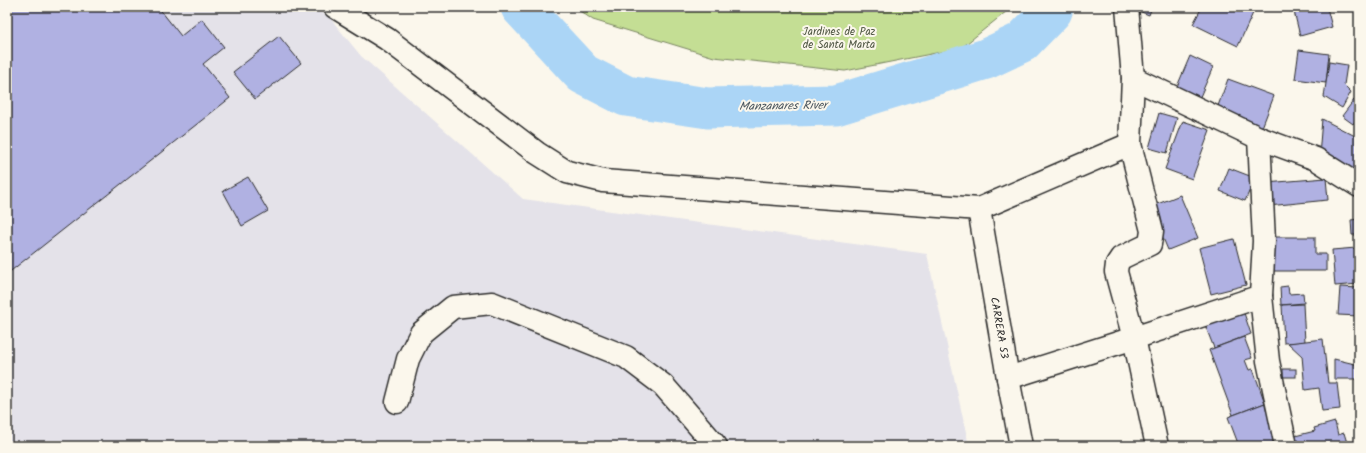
<svg xmlns="http://www.w3.org/2000/svg" width="1366" height="453" viewBox="0 0 1366 453" font-family="Kalam,sans-serif">
<style>
.built{fill:#e4e2e9}
.green{fill:#c4de94;stroke:#788460}
.lines{fill:none;stroke-linecap:round;stroke-linejoin:round}
.river{stroke:#abd5f6;stroke-width:41}
.building{fill:#b0b1e2;stroke:#2b2b2b}
.minor-casing{stroke:#2b2b2b;stroke-width:25}
.minor{stroke:#fbf7ec;stroke-width:22}
.labels{text-anchor:middle;dominant-baseline:central;stroke-width:4;stroke-linejoin:round;paint-order:stroke}
.park-label{font-size:11px;fill:#515845;stroke:#fbf7ec}
.street-label{font-size:11px;fill:#2b2b2b;stroke:#fbf7ec}
.water-label{font-size:12px;font-style:italic;fill:#4b565e;stroke:#fbf7ec}
</style>
<rect width="100%" height="100%" fill="#fbf7ec"/>
<filter id="ink" filterUnits="userSpaceOnUse"><feTurbulence type="fractalNoise" baseFrequency=".025" numOctaves="2"/><feDisplacementMap in="SourceGraphic" scale="8" xChannelSelector="R" yChannelSelector="G"/><feConvolveMatrix kernelMatrix="1 2 1 2 8 2 1 2 1" color-interpolation-filters="sRGB"/></filter>
<g filter="url(#ink)">
<path class="built" d="M7,7H313L330,18L361,56L523,199L927,254L969,446H7Z"/>
<path class="green" d="M574,7H1012L961,48L845,71L714,57L593,20Z"/>
<g class="lines">
<path class="river" d="M521,7L583,74L626,96L708,108L836,105L986,59L1022,42L1052,11L1053,7"/>
</g>
<g class="building">
<path d="M7,7H158L181,36L202,19L224,47L203,64L230,98L7,274Z"/>
<path d="M1137,7H1152L1149,15L1136,10Z"/>
<path d="M1202,7H1240L1253,13L1238,46L1193,24Z"/>
<path d="M1293,7H1329L1327,8L1332,27L1300,36Z"/>
<path d="M279,36L301,63L255,99L233,72Z"/>
<path d="M1299,50L1329,54L1326,83L1295,79Z"/>
<path d="M1190,56L1213,67L1199,99L1176,89Z"/>
<path d="M1329,62L1347,65L1344,85L1351,92L1342,108L1324,97Z"/>
<path d="M1228,79L1274,96L1261,130L1215,114Z"/>
<path d="M1354,100L1359,104V116L1353,124L1342,116Z"/>
<path d="M1159,113L1177,118L1167,153L1149,148Z"/>
<path d="M1322,119L1359,138V176L1319,156Z"/>
<path d="M1183,121L1210,130L1192,179L1165,169Z"/>
<path d="M1229,168L1255,178L1245,201L1220,191Z"/>
<path d="M248,177L268,211L242,226L223,191Z"/>
<path d="M1326,178L1328,200L1268,206L1266,183Z"/>
<path d="M1180,195L1198,238L1168,250L1150,207Z"/>
<path d="M1359,219V235H1352L1351,220Z"/>
<path d="M1274,237H1315V254H1326V271H1273Z"/>
<path d="M1234,239L1246,285L1211,294L1199,248Z"/>
<rect x="1357" y="246" width="2" height="22"/>
<path d="M1356,248L1359,284L1335,286L1332,250Z"/>
<path d="M1288,286L1289,294L1303,293L1304,303L1281,305L1280,287Z"/>
<path d="M1340,287L1359,288V316L1338,315Z"/>
<path d="M1303,304L1305,342L1284,343L1282,305Z"/>
<path d="M1243,310L1251,334L1214,348L1205,325Z"/>
<path d="M1244,337L1252,358L1245,360L1249,370L1253,369L1265,403L1233,415L1209,350Z"/>
<path d="M1323,339L1328,383H1337L1340,409L1322,411L1319,388L1305,390L1302,356L1288,343Z"/>
<path d="M1334,359L1359,365V379H1334Z"/>
<rect x="1283" y="369" width="13" height="8"/>
<path d="M1265,403L1281,445L1278,446H1239L1228,417Z"/>
<path d="M1335,422L1338,435L1344,433L1348,446H1298L1295,436L1315,431L1314,428Z"/>
</g>
<g class="lines">
<g class="minor-casing">
<g id="minor">
<path d="M335,7L387,39L537,153L567,172L603,181L979,209L1130,144L1133,78L1127,7"/>
<path d="M1133,78L1259,138L1316,159L1359,186"/>
<path d="M1259,138L1264,241L1261,296L1268,361L1286,446"/>
<path d="M1130,144L1152,231L1150,244L1121,258L1117,264L1116,272L1134,338L1157,446"/>
<path d="M979,209L1008,378L1021,446"/>
<path d="M1008,378L1134,338L1261,296"/>
<path d="M397,402L408,359L421,333L453,307L492,303L626,357L663,385L716,446"/>
</g>
</g>
<use href="#minor" class="minor"/>
</g>
</g>
<g class="labels">
<g class="park-label">
<text x="839" y="32">Jardines de Paz<tspan x="839" dy="13">de Santa Marta</tspan></text>
</g>
<g class="street-label">
<text transform="translate(999 328) rotate(80)">CARRERA 53</text>
</g>
<g class="water-label">
<text transform="translate(783 106) rotate(-1)">Manzanares River</text>
</g>
</g>
<rect width="1366" height="453" fill="none" stroke="#fbf7ec" stroke-width="24"/>
<rect x="12" y="12" width="1342" height="429" fill="none" stroke="#2b2b2b" stroke-width="1.5" filter="url(#ink)"/>
</svg>
